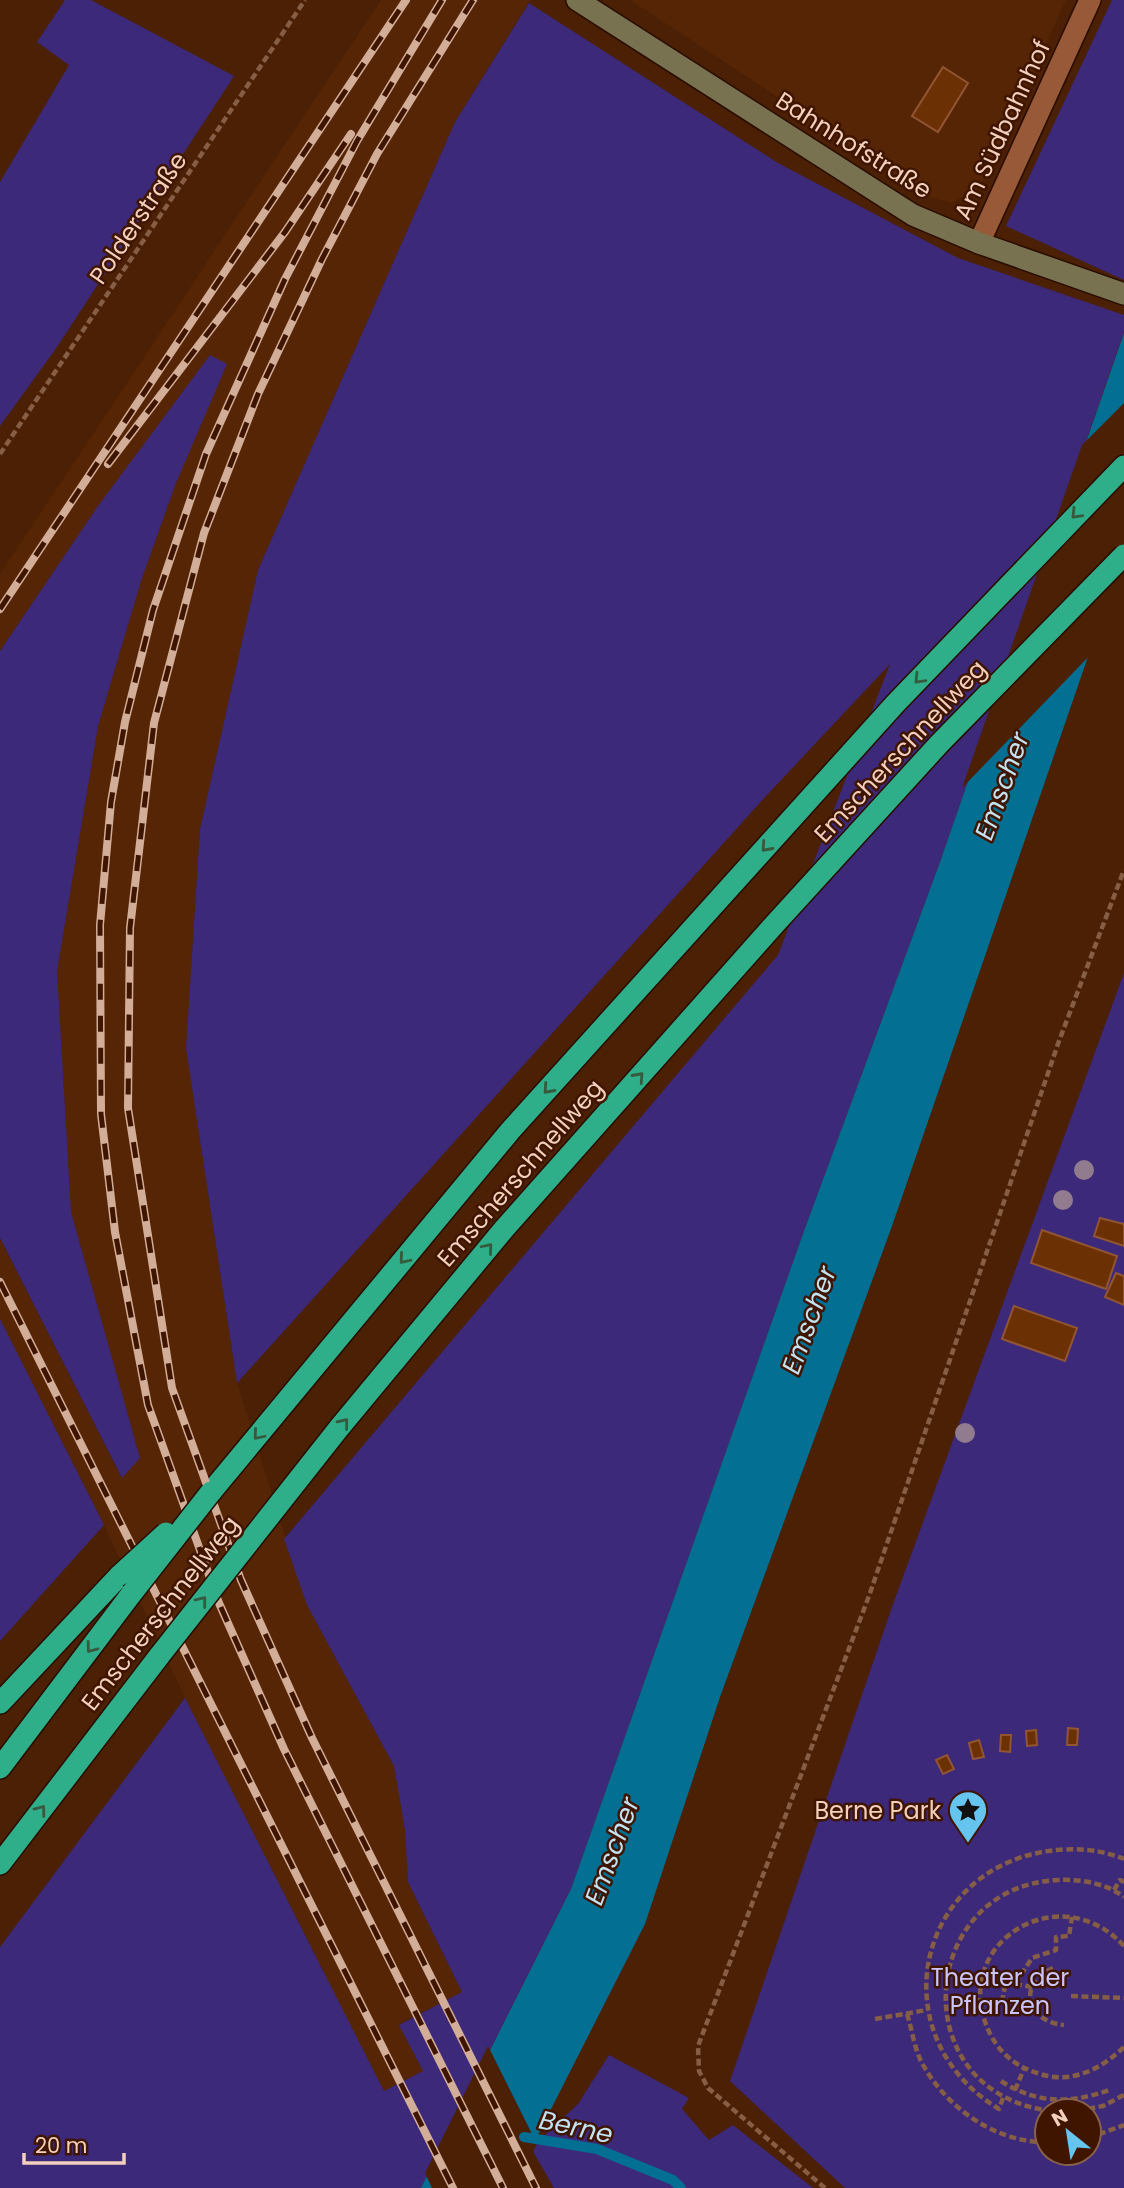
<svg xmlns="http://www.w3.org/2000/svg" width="1124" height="2188" viewBox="0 0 1124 2188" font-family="Poppins,sans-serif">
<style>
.built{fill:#562505}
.green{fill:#3c297a;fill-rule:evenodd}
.water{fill:#036f93}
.pier{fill:#4b2004}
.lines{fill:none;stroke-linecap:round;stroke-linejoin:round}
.stream{stroke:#036f93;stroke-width:10}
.building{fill:#6c3005;stroke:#925533;stroke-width:2}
.street-casing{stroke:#290c00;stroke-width:24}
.secondary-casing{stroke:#290c00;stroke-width:24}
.highway-casing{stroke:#290c00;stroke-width:24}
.path{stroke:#865d45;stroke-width:4.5;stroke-dasharray:7 3.5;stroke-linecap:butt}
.street{stroke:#975937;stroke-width:21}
.secondary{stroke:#787250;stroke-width:21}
.highway{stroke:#2eae89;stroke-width:21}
.rail-casing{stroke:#d2ad98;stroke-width:8}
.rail{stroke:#3f1500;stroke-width:5;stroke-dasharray:16;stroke-linecap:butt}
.highway-bridge-casing{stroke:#290c00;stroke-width:24;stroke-linecap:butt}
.highway-bridge{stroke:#2eae89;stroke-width:21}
.tree{fill:#917b8e}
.oneway{stroke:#375a3e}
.labels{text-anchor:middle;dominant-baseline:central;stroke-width:5;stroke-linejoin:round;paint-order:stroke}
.street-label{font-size:24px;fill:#f3d0bd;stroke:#3f1500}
.poi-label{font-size:24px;fill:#f3d0bd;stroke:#3f1500;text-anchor:end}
.park-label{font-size:24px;fill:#cbc5fe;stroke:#3f1500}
.water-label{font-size:26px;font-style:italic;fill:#c3e2f2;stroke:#3f1500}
</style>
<rect width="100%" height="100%" fill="#4b2004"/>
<g class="built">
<path d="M381,0H530L455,122L258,570L200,829L186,1048L237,1383L307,1605L394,1766L405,1830L408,1882L462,1992L399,2024L423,2071L384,2091L185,1698L104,1525L0,1319V1239L121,1477L140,1458L71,1212L57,971L98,726L141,581L176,483L98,506L0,651V574Z"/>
<path d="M630,0H1066L986,177L976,190L951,203L930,197Z"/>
</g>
<g class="green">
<path d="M65,0H91L234,76L57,347L0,426V182L69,65L37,42Z"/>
<path d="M1112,0H1124V280L1006,226Z"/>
<path d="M529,3L778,163L958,258L1124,315V332L940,862L804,1231L571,1889L421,2188H0V1947L185,1698L384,2091L423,2071L399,2025L462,1992L408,1882L405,1830L394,1766L307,1605L284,1539L778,955L890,664L767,795L237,1383L186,1048L200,829L258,570L455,122Z"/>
<path d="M210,355L227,364L176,483L141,581L98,726L57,971L71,1212L140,1458L122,1478L0,1238V651L98,506Z"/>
<path d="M1124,973V2188H845L730,2081L892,1607ZM1047,2111H1089V2153H1047Z"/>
<path d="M0,1319L104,1525L0,1641Z"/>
<path d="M609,2055L689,2098L682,2109L709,2140L733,2125L813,2188H554L531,2148L578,2104Z"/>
</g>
<path class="water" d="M1124,333V552L892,1226L720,1697L645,1924L511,2188H421L571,1889L804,1231L940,862Z"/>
<g class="pier">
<path d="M1124,403V563L1094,651L962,788L1082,445Z"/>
<path d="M488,2046L537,2144L515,2188H432L425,2173Z"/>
</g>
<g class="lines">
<path class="stream" d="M524,2137L597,2149L673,2180L681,2188"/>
</g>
<g class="building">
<path d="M943,67L968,83L938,132L912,116Z"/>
<path d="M1100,1218L1124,1224V1246L1094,1236Z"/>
<path d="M1042,1230L1117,1256L1106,1289L1031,1263Z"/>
<path d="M1116,1273L1124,1276V1305L1105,1297Z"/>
<path d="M1014,1306L1077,1328L1065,1361L1002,1339Z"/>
<path d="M1068,1728L1078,1729L1077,1745H1067Z"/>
<path d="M1036,1730L1037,1745L1027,1746L1026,1731Z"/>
<path d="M1001,1735H1011L1010,1752L1000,1751Z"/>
<path d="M979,1740L984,1757L973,1759L969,1743Z"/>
<path d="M947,1755L954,1769L943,1774L936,1760Z"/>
</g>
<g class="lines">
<g class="street-casing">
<path id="street" d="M979,243L1090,0"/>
</g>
<g class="secondary-casing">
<path id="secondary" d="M577,0L913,215L979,243L1124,294"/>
</g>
<g class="highway-casing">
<g id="highway">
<path d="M211,1492L510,1131L895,704L1124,466"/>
<path d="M0,1703L120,1575"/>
<path d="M0,1768L132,1593"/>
<path d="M0,1864L160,1655"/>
</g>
</g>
<g class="path">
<path d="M0,454L305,0"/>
<path d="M1114,1890L1120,1880L1124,1882"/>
<path d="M1124,1946C1060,1876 952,1942 987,2027C997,2051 1013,2065 1037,2073C1070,2085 1100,2070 1124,2047"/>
<path d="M1053,1968C1016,1983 1027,2022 1064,2025"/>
<path d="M1015,1984L1032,1987"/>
<path d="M1071,1996L1124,1998"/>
<path d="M980,2002L1002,2001L1006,1981L1015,1984L1032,1958L1056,1950V1937L1069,1936L1072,1917"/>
<path d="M907,2014C912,2029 914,2047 921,2061C944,2106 995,2143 1047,2142"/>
<path d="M875,2019L927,2010"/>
<path d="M1001,2081C1037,2104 1070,2104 1109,2090"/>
<path d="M1015,2090L1024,2069"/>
<path d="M1003,2098L999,2109C877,2035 917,1864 1056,1850C1079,1848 1103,1850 1124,1859"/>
<path d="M1052,2111C902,2094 917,1886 1058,1880C1080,1879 1106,1883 1124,1897"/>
<path d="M1078,2111L1103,2106L1124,2095"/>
<path d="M1089,2138L1124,2125"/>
<path d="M825,2188L708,2088L699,2071L698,2046L869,1596L1059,1041L1124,870"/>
</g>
<use href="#street" class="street"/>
<use href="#secondary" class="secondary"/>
<use href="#highway" class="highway"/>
<g class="rail-casing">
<g id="rail">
<path d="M442,0L357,141L285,279L206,454L153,610L125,722L111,802L100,925L101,1114L115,1232L148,1405L219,1603L284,1749L503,2188"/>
<path d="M473,0L377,154L322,259L258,394L204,533L154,723L130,928L128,1108L172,1388L241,1580L312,1738L536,2188"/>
<path d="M108,464L285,232L351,134"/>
<path d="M0,609L406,0"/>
<path d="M0,1282L453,2188"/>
</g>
</g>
<use href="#rail" class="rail"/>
<g class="highway-bridge-casing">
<g id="highway-bridge">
<path d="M120,1575L166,1533"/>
<path d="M132,1593L211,1492"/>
<path d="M160,1655L339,1428L504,1229L773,926L939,744L1124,555"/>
</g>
</g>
<use href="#highway-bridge" class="highway-bridge"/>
</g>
<g class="tree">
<circle cx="1084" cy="1170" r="10"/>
<circle cx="1063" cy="1200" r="10"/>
<circle cx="965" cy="1433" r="10"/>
</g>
<defs><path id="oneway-chevron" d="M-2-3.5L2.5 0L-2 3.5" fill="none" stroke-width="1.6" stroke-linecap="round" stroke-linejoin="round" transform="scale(1.75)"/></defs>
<g class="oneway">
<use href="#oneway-chevron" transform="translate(1076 514) rotate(134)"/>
<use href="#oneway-chevron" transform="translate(919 679) rotate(134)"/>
<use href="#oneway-chevron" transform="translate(766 847) rotate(132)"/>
<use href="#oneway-chevron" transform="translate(639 1077) rotate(-48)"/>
<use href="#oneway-chevron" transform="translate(548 1089) rotate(132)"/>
<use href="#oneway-chevron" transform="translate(488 1248) rotate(-50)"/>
<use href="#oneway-chevron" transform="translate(404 1259) rotate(130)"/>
<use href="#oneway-chevron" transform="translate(344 1423) rotate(-51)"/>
<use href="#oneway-chevron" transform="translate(258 1435) rotate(130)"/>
<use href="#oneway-chevron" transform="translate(202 1601) rotate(-52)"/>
<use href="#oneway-chevron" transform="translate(91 1648) rotate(127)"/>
<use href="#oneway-chevron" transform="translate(41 1810) rotate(-53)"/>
</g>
<defs>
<g id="sight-pin" transform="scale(2.0125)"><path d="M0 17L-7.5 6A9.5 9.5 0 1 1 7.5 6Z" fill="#65c5ee" stroke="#3f1500"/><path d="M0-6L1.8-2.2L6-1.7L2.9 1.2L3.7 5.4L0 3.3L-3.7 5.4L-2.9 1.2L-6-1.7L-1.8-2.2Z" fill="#111"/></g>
</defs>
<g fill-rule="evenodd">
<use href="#sight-pin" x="968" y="1810"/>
</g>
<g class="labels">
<g class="street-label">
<text transform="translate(1002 130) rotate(-65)">Am Südbahnhof</text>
<text transform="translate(854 145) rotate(32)">Bahnhofstraße</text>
<text transform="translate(138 218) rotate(-56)">Polderstraße</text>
<text transform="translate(900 751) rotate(-47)">Emscherschnellweg</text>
<text transform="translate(520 1173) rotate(-49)">Emscherschnellweg</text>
<text transform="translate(160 1613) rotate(-52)">Emscherschnellweg</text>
</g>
<g class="poi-label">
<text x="941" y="1810">Berne Park</text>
</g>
<g class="park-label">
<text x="1000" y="1977">Theater der<tspan x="1000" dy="28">Pflanzen</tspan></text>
</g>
<g class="water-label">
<text transform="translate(1002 786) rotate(-70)">Emscher</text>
<text transform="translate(809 1320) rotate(-70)">Emscher</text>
<text transform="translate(612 1851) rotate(-70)">Emscher</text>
<text transform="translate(576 2127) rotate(12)">Berne</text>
</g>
</g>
<g transform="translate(1068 2132) rotate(330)"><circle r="33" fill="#3f1500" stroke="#87604c" stroke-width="2"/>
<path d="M0-5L12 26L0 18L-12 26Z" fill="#65c5ee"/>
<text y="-10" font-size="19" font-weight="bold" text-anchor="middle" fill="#f3d0bd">N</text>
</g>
<path d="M24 2153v10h100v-10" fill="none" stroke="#f3d0bd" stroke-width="3.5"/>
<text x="35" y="2153" font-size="21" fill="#f3d0bd" stroke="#3f1500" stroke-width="5" paint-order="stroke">20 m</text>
</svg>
